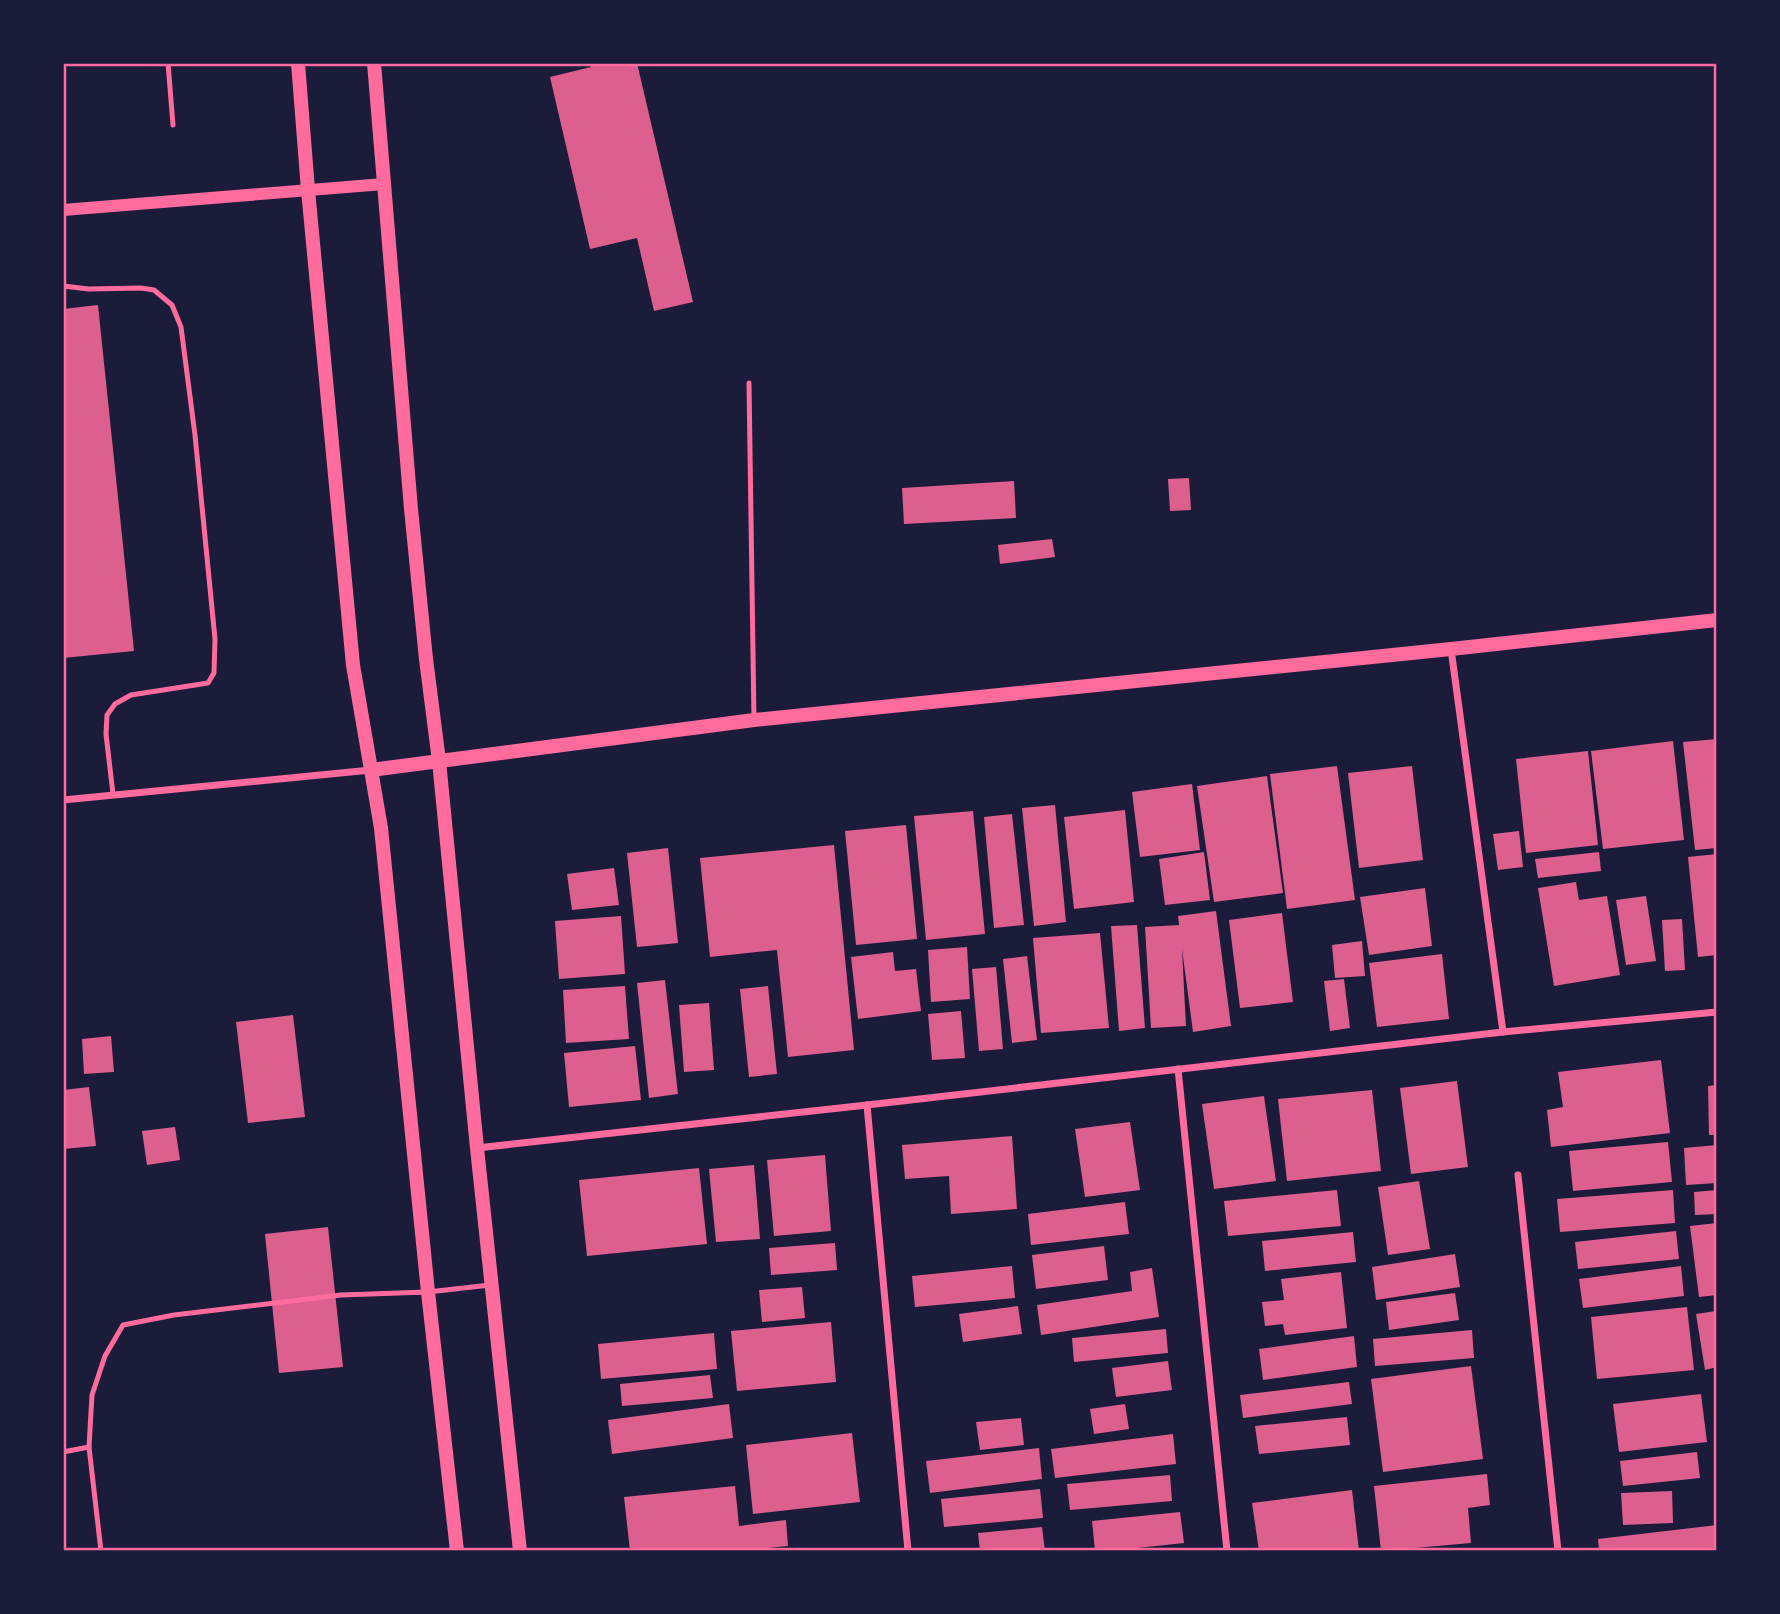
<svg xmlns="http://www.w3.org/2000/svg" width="1780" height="1614" viewBox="0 0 1780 1614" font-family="Inter,sans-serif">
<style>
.building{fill:#dd5f8e}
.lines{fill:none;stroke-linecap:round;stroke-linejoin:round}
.service{stroke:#ff6b9d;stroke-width:5}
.minor{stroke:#ff6b9d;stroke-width:7}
.tertiary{stroke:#ff6b9d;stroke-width:12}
.secondary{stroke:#ff6b9d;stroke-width:14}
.neatline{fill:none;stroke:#ff6b9d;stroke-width:2.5}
</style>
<rect width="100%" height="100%" fill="#1b1b3a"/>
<g class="building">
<path d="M590,63H637L693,302L654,311L637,238L590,249L550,77L591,67Z"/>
<path d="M98,305L134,651L63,658V309Z"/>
<path d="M1189,478L1191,510L1170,511L1168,479Z"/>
<path d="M1014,481L1016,518L904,524L902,488Z"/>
<path d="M1052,539L1055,557L1000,564L998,545Z"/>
<path d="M1717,739V848L1695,850L1683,742Z"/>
<path d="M1673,741L1684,840L1603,849L1591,751Z"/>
<path d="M1588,751L1598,845L1526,853L1516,759Z"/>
<path d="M1337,766L1355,900L1287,909L1270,774Z"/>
<path d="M1412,766L1423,860L1359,868L1348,773Z"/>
<path d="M1267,776L1283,893L1214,902L1197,786Z"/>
<path d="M1192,784L1200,850L1140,857L1132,792Z"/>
<path d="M1055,805L1066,922L1034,926L1022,808Z"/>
<path d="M1125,810L1134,902L1074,909L1064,817Z"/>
<path d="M973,811L985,934L926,940L914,816Z"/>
<path d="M1012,814L1024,925L994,928L984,817Z"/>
<path d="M906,825L917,939L856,945L845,831Z"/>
<path d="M1519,831L1523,867L1498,870L1493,834Z"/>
<path d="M834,845L854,1050L788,1057L777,950L710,957L700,858Z"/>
<path d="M668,848L678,943L637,947L627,853Z"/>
<path d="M1204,852L1210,900L1165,905L1159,859Z"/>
<path d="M1599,852L1601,871L1538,878L1535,859Z"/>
<path d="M1717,854V955L1698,957L1688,857Z"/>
<path d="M614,868L619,905L572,910L567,874Z"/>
<path d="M1576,882L1579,900L1607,896L1620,975L1554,986L1538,888Z"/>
<path d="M1425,888L1432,946L1369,955L1360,897Z"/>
<path d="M1646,896L1656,961L1626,965L1616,900Z"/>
<path d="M1216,911L1231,1026L1193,1032L1182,949L1186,1026L1151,1028L1145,927L1179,925L1178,916Z"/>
<path d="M1282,913L1293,1002L1240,1008L1229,920Z"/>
<path d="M621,916L625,974L559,979L555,921Z"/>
<path d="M1682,919L1685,970L1665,971L1662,920Z"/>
<path d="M1137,925L1145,1028L1119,1031L1111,926Z"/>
<path d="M1100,933L1109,1028L1041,1033L1033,938Z"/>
<path d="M1362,941L1365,976L1335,978L1332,945Z"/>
<path d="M967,947L970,999L931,1002L928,950Z"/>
<path d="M893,952L895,971L916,969L921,1011L858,1019L851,957Z"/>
<path d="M1442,954L1449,1019L1377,1027L1369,963Z"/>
<path d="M1027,956L1037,1040L1012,1043L1003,959Z"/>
<path d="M996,967L1003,1049L979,1051L972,969Z"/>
<path d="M1344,979L1350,1028L1330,1031L1324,981Z"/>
<path d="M665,980L678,1094L649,1098L637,983Z"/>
<path d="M625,986L629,1039L566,1043L563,990Z"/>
<path d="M768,986L777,1074L749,1077L740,989Z"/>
<path d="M709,1003L714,1070L684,1072L679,1005Z"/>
<path d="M961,1011L965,1058L932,1060L928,1014Z"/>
<path d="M293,1015L305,1117L248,1123L236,1022Z"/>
<path d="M111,1036L114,1072L84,1074L82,1039Z"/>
<path d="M635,1046L641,1100L569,1107L564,1053Z"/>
<path d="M1661,1060L1670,1133L1551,1147L1547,1110L1563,1107L1558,1072Z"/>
<path d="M1457,1081L1468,1167L1411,1174L1400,1088Z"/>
<path d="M1717,1085V1135H1709L1708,1086Z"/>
<path d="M89,1087L96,1146L63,1149V1090Z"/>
<path d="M1372,1090L1381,1171L1287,1181L1278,1099Z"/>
<path d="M1264,1096L1276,1181L1214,1189L1202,1104Z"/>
<path d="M1130,1122L1140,1190L1085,1197L1075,1129Z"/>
<path d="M175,1127L180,1160L147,1165L142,1131Z"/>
<path d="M1012,1136L1017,1209L951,1214L949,1176L905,1179L902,1145Z"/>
<path d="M1668,1142L1672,1182L1573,1191L1569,1151Z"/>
<path d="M1717,1145V1183L1686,1185L1684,1148Z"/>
<path d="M825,1155L831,1231L774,1236L767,1160Z"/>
<path d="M754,1165L760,1239L716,1242L709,1169Z"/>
<path d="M699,1168L707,1244L587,1256L579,1180Z"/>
<path d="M1419,1181L1430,1249L1388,1255L1378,1187Z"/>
<path d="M1337,1190L1341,1226L1228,1236L1224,1201Z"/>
<path d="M1673,1190L1675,1223L1560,1232L1557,1199Z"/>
<path d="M1717,1190V1214L1695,1215L1694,1192Z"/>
<path d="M1125,1202L1129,1234L1031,1245L1028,1214Z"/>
<path d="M1717,1223V1295L1699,1297L1690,1226Z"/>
<path d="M328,1227L343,1367L279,1373L265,1234Z"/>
<path d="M1676,1231L1679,1259L1578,1269L1575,1242Z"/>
<path d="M1353,1232L1356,1262L1265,1271L1262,1241Z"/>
<path d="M835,1243L837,1270L771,1275L769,1248Z"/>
<path d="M1104,1246L1108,1280L1036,1289L1032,1255Z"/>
<path d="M1455,1254L1460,1287L1376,1300L1372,1267Z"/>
<path d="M1012,1266L1015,1298L915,1307L912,1276Z"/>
<path d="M1681,1266L1684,1296L1583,1308L1579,1279Z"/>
<path d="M1152,1268L1159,1317L1041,1335L1037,1305L1132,1291L1130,1272Z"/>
<path d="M1341,1272L1347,1328L1285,1335L1283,1324L1265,1326L1262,1302L1284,1300L1281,1279Z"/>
<path d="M802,1287L805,1318L762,1322L759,1290Z"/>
<path d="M1455,1293L1459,1320L1389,1330L1386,1302Z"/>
<path d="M1018,1306L1022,1334L963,1342L959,1314Z"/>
<path d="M1687,1307L1694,1370L1597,1379L1591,1317Z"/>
<path d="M1716,1311L1717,1367L1705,1370L1696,1314Z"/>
<path d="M831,1322L836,1382L737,1391L731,1331Z"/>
<path d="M1166,1329L1168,1353L1074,1362L1072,1338Z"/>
<path d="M1472,1330L1474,1358L1375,1366L1373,1339Z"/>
<path d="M714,1333L717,1369L601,1379L598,1344Z"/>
<path d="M1354,1336L1357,1367L1263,1380L1259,1349Z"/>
<path d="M1168,1361L1172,1390L1116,1397L1112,1368Z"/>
<path d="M1471,1366L1483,1459L1383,1472L1371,1379Z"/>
<path d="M710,1375L713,1398L622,1406L620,1384Z"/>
<path d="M1349,1382L1352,1404L1243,1418L1240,1395Z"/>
<path d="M1701,1394L1707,1442L1619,1452L1613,1404Z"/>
<path d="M729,1404L733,1438L612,1454L608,1420Z"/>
<path d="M1125,1404L1129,1429L1094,1434L1090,1409Z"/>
<path d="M1347,1417L1350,1445L1259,1454L1255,1426Z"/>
<path d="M1021,1418L1024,1445L980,1450L976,1422Z"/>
<path d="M852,1433L860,1502L753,1514L746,1445Z"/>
<path d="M1173,1434L1176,1464L1055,1478L1051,1449Z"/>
<path d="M1039,1448L1042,1479L930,1493L926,1461Z"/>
<path d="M1697,1452L1700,1478L1623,1486L1620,1461Z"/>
<path d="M1487,1474L1490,1505L1468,1508L1471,1543L1381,1551L1374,1486Z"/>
<path d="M1170,1475L1172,1501L1070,1510L1067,1484Z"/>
<path d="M735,1486L739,1526L786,1520L788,1546L736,1551H630L624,1497Z"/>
<path d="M1040,1489L1043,1518L944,1527L941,1499Z"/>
<path d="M1352,1490L1359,1551H1259L1252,1503Z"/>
<path d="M1672,1491L1673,1523L1623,1525L1621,1493Z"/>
<path d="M1180,1512L1184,1543L1109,1551H1095L1092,1521Z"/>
<path d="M1717,1525V1551H1599L1598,1539Z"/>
<path d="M1042,1527L1045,1551H980L978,1533Z"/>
</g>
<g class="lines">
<g class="service">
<path d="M168,63L173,125"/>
<path d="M63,286L89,289L141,288L154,290L172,305L181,327L195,435L215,639L214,673L208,683L131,695L115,704L107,715L106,734L113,794"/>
<path d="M749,383L754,720"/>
<path d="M89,1447L101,1551"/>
<path d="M63,1452L89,1447L92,1395L105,1356L123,1325L174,1315L341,1295L428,1292L490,1285"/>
</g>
<g class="minor">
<path d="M1451,649L1503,1032"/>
<path d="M63,800L371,770"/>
<path d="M1178,1069L1227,1551"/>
<path d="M867,1105L908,1551"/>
<path d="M477,1148L867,1105L1503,1032L1717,1012"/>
<path d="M1518,1175L1558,1551"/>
</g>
<path class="tertiary" d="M63,210L384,184"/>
<g class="secondary">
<path d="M298,63L308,190L353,665L381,828L428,1292L457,1551"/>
<path d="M374,63L411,509L426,659L439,761L477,1148L520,1551"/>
<path d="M371,770L754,720L1451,649L1717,620"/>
</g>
</g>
<rect width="1780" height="1614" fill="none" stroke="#1b1b3a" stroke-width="130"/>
<rect x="65" y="65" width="1650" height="1484" class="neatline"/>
</svg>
